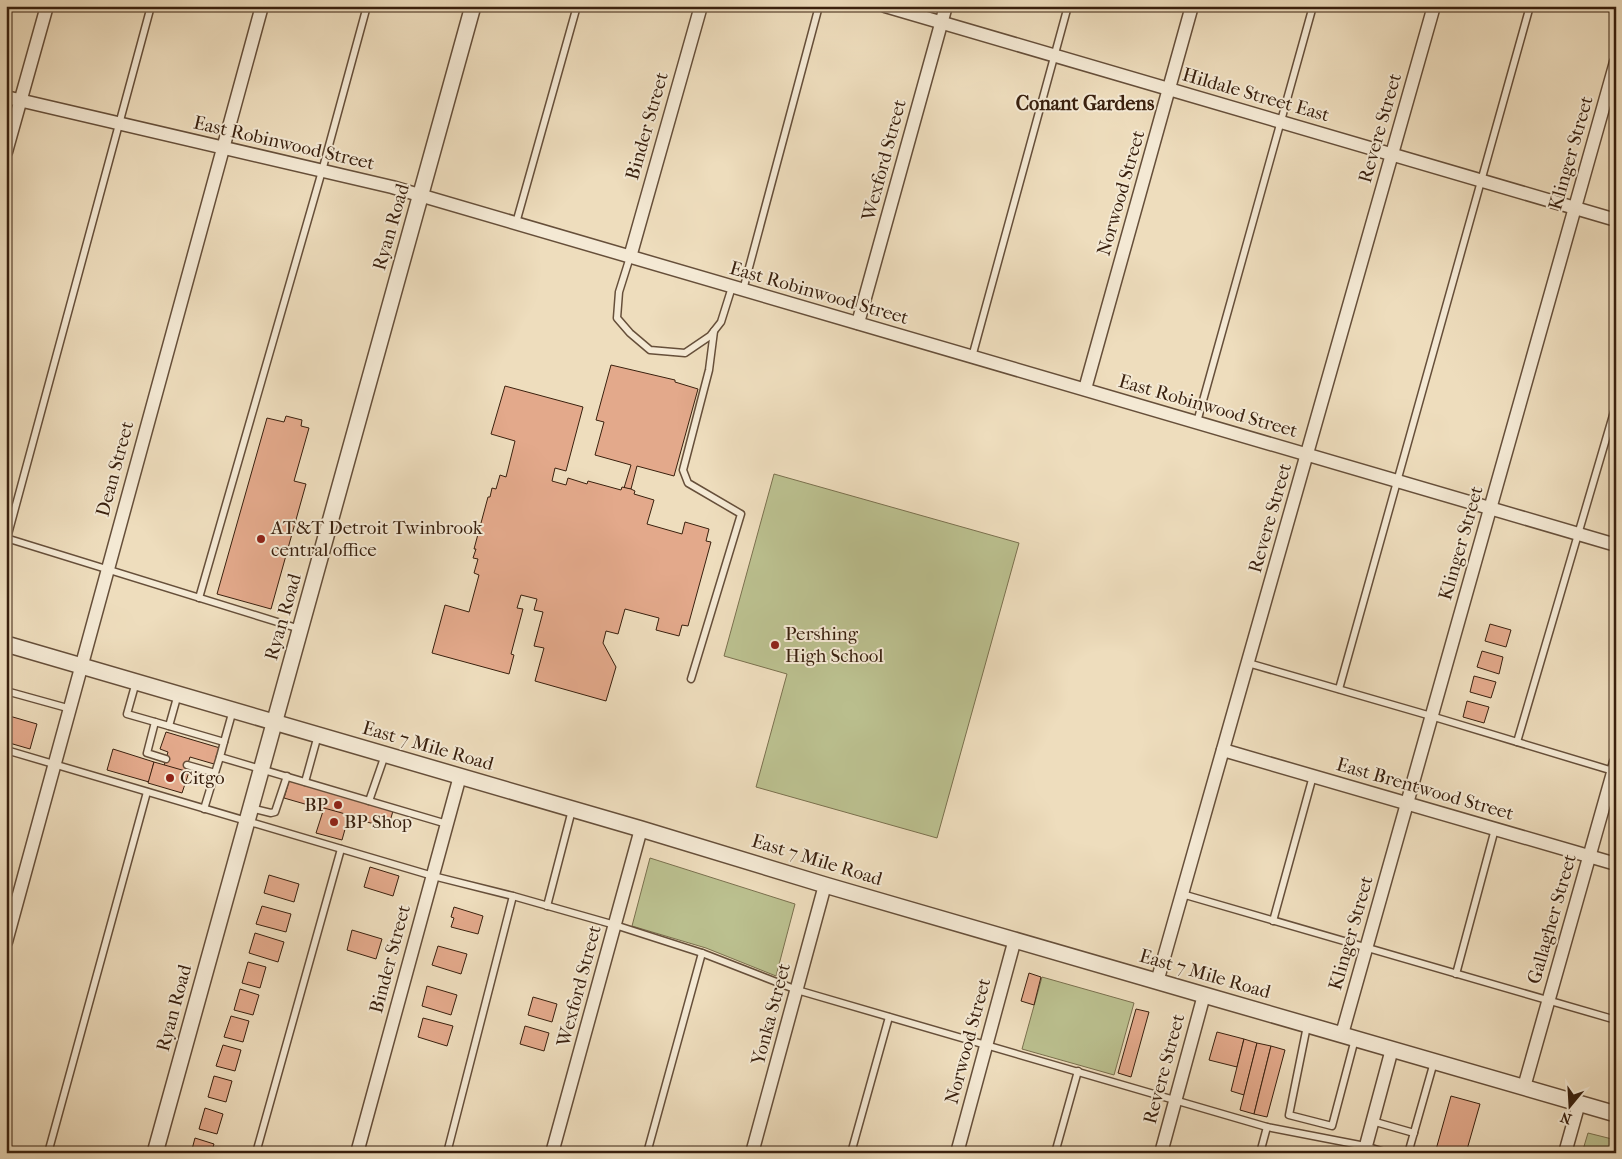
<svg xmlns="http://www.w3.org/2000/svg" width="1622" height="1159" viewBox="0 0 1622 1159" font-family="'IM FELL French Canon',serif">
<style>
.green{fill:#bbc08f;stroke:#7a704e}
.building{fill:#e3a98b;stroke:#39200e}
.lines{fill:none;stroke-linecap:round;stroke-linejoin:round}
.service-casing{stroke:#664f3a;stroke-width:9}
.minor-casing{stroke:#664f3a;stroke-width:15}
.tertiary-casing{stroke:#664f3a;stroke-width:18}
.service{stroke:#f4e9d4;stroke-width:6}
.minor{stroke:#f4e9d4;stroke-width:12}
.tertiary{stroke:#f4e9d4;stroke-width:15}
.poi-dot{fill:#8f2418;stroke:#f4e9d4;stroke-width:2}
.labels{text-anchor:middle;dominant-baseline:central;stroke-width:4;stroke-linejoin:round;paint-order:stroke}
.street-label{font-size:19px;fill:#39200e;stroke:#f4e9d4}
.poi-label{font-size:19px;fill:#39200e;stroke:#f4e9d4;text-anchor:start}
.neighbourhood-label{font-size:20px;font-weight:bold;fill:#39200e;stroke:#f4e9d4}
</style>
<rect width="100%" height="100%" fill="#eeddbd"/>
<filter id="stains"><feTurbulence type="fractalNoise" baseFrequency=".004" numOctaves="4"/><feColorMatrix values="0 0 0 0 .2 0 0 0 0 .09 0 0 0 0 .02 0 0 0 .5 -.17"/></filter>
<radialGradient id="worn" r=".72"><stop offset=".6" stop-color="#630" stop-opacity="0"/><stop offset="1" stop-color="#630" stop-opacity=".3"/></radialGradient>
<g class="green">
<path d="M774,474L1019,543L937,838L756,787L787,674L724,656Z"/>
<path d="M650,858L795,904L776,976L706,948L632,926Z"/>
<path d="M1042,977L1134,1003L1114,1075L1022,1049Z"/>
<path d="M1588,1133L1616,1140V1153H1582Z"/>
</g>
<g class="building">
<path d="M611,365L675,380V382L698,389L674,476L637,466L631,489L624,488L631,465L595,455L604,422L596,420Z"/>
<path d="M505,386L583,407L566,471L555,468L552,481L566,485L568,478L587,484L588,481L621,490L622,487L631,489L635,491L634,494L654,500L647,524L682,534L685,522L709,529L706,541L711,542L688,626L682,625L679,636L656,630L659,618L625,609L618,634L606,631L603,643L616,667L606,701L535,681L544,648L534,646L543,612L534,610L537,599L521,595L517,608L523,609L511,654L514,655L509,674L432,653L445,605L469,612L479,575L474,573L478,559L473,558L476,549H474L488,497H490L492,488L496,489L500,475L506,477L515,441L491,434Z"/>
<path d="M286,416L302,420L301,426L309,428L294,481L306,484L271,609L217,594L267,418L284,422Z"/>
<path d="M1490,624L1511,630L1506,647L1485,641Z"/>
<path d="M1482,651L1503,657L1499,674L1477,667Z"/>
<path d="M1474,676L1496,682L1491,698L1470,692Z"/>
<path d="M1467,701L1489,707L1484,723L1463,717Z"/>
<path d="M6,715L37,724L30,749L6,742Z"/>
<path d="M166,732L220,748L214,764L190,757L184,776L163,769L168,752L160,749Z"/>
<path d="M113,749L154,762L149,782L107,770Z"/>
<path d="M154,762L189,772L182,793L148,783Z"/>
<path d="M289,781L393,811L388,828L284,798Z"/>
<path d="M324,808L349,815L342,840L316,833Z"/>
<path d="M370,867L399,876L393,896L364,887Z"/>
<path d="M269,875L299,884L294,902L264,893Z"/>
<path d="M262,906L291,914L286,932L256,924Z"/>
<path d="M454,907L483,916L478,934L451,927L454,918L451,917Z"/>
<path d="M352,930L382,939L376,959L347,950Z"/>
<path d="M255,933L284,942L278,962L249,953Z"/>
<path d="M438,946L467,954L461,974L432,965Z"/>
<path d="M248,962L266,967L260,988L242,983Z"/>
<path d="M1029,973L1041,977L1034,1005L1021,1001Z"/>
<path d="M427,986L457,995L451,1015L422,1006Z"/>
<path d="M240,989L259,995L253,1015L234,1010Z"/>
<path d="M533,997L557,1004L552,1022L528,1015Z"/>
<path d="M1136,1009L1149,1012L1131,1077L1118,1073Z"/>
<path d="M231,1016L249,1021L243,1042L224,1037Z"/>
<path d="M423,1018L453,1026L447,1046L418,1037Z"/>
<path d="M525,1026L549,1033L544,1051L520,1044Z"/>
<path d="M1217,1032L1244,1039L1237,1067L1209,1060Z"/>
<path d="M1244,1039L1257,1043L1244,1095L1231,1091Z"/>
<path d="M1257,1043L1271,1046L1254,1114L1240,1110Z"/>
<path d="M223,1045L241,1050L235,1071L216,1066Z"/>
<path d="M1271,1046L1285,1050L1267,1117L1254,1114Z"/>
<path d="M214,1076L232,1081L226,1102L208,1097Z"/>
<path d="M1451,1096L1480,1104L1466,1153H1435Z"/>
<path d="M205,1108L223,1114L217,1134L199,1129Z"/>
<path d="M195,1138L214,1144L211,1153H191Z"/>
</g>
<g class="lines">
<g class="service-casing">
<g id="service">
<path d="M516,223L577,6"/>
<path d="M630,257L619,292L617,318L630,333L650,350L685,353L710,336L721,322L732,287"/>
<path d="M743,290L819,6"/>
<path d="M972,357L1068,6"/>
<path d="M1197,422L1313,6"/>
<path d="M6,538L300,629"/>
<path d="M7,538L151,6"/>
<path d="M199,598L322,171L367,6"/>
<path d="M1248,663L1431,716L1613,771"/>
<path d="M691,679L741,514L688,483L683,470L709,370L714,331"/>
<path d="M136,682L127,714L169,726L178,694"/>
<path d="M1339,689L1530,6"/>
<path d="M6,691L71,709"/>
<path d="M155,722L147,753L166,759"/>
<path d="M169,726L224,742L233,710"/>
<path d="M224,742L220,757L447,824"/>
<path d="M1517,742L1616,405"/>
<path d="M6,750L433,876L513,896L615,925L702,953L797,990L1267,1127L1365,1146L1388,1153"/>
<path d="M187,765L215,773L204,809"/>
<path d="M215,773L220,757"/>
<path d="M305,782L318,735"/>
<path d="M369,801L385,755"/>
<path d="M250,808L271,813L275,812L287,776"/>
<path d="M1182,894L1616,1020"/>
<path d="M547,906L572,810"/>
<path d="M1273,921L1313,776"/>
<path d="M1456,974L1495,829"/>
<path d="M1307,1026L1289,1115L1332,1126L1355,1039"/>
<path d="M1372,1121L1414,1133"/>
<path d="M1409,1150L1434,1062"/>
<path d="M48,1153L147,792"/>
<path d="M256,1153L341,849"/>
<path d="M447,1153L513,896"/>
<path d="M647,1153L702,953"/>
<path d="M851,1153L889,1017"/>
<path d="M1055,1153L1078,1071"/>
<path d="M1260,1153L1267,1127"/>
</g>
</g>
<g class="minor-casing">
<g id="minor">
<path d="M885,6L1616,220"/>
<path d="M6,97L392,187L1616,545"/>
<path d="M6,152L47,6"/>
<path d="M630,257L701,6"/>
<path d="M858,323L946,6"/>
<path d="M1085,389L1192,6"/>
<path d="M1223,750L1616,864"/>
<path d="M6,942L262,6"/>
<path d="M1157,982L1434,6"/>
<path d="M1342,1034L1616,62"/>
<path d="M1524,1087L1616,762"/>
<path d="M357,1153L460,776"/>
<path d="M552,1153L641,829"/>
<path d="M752,1153L825,885"/>
<path d="M957,1153L1015,939"/>
<path d="M1161,1153L1204,995"/>
<path d="M1364,1153L1392,1049"/>
<path d="M1565,1153L1579,1103"/>
</g>
</g>
<g class="tertiary-casing">
<g id="tertiary">
<path d="M6,644L641,829L825,885L1204,995L1616,1114"/>
<path d="M155,1153L473,6"/>
</g>
</g>
<use href="#service" class="service"/>
<use href="#minor" class="minor"/>
<use href="#tertiary" class="tertiary"/>
</g>
<g class="poi-dot">
<circle cx="261" cy="539" r="5"/>
<circle cx="775" cy="645" r="5"/>
<circle cx="170" cy="778" r="5"/>
<circle cx="338" cy="805" r="5"/>
<circle cx="334" cy="822" r="5"/>
</g>
<g class="labels">
<g class="street-label">
<text transform="translate(1256 95) rotate(16)">Hildale Street East</text>
<text transform="translate(647 126) rotate(-74)">Binder Street</text>
<text transform="translate(1380 128) rotate(-74)">Revere Street</text>
<text transform="translate(284 143) rotate(13)">East Robinwood Street</text>
<text transform="translate(1571 153) rotate(-74)">Klinger Street</text>
<text transform="translate(884 160) rotate(-75)">Wexford Street</text>
<text transform="translate(1121 193) rotate(-74)">Norwood Street</text>
<text transform="translate(391 227) rotate(-74)">Ryan Road</text>
<text transform="translate(819 293) rotate(16)">East Robinwood Street</text>
<text transform="translate(1208 406) rotate(16)">East Robinwood Street</text>
<text transform="translate(115 469) rotate(-75)">Dean Street</text>
<text transform="translate(1270 518) rotate(-74)">Revere Street</text>
<text transform="translate(1461 543) rotate(-74)">Klinger Street</text>
<text transform="translate(283 617) rotate(-74)">Ryan Road</text>
<text transform="translate(428 746) rotate(16)">East 7 Mile Road</text>
<text transform="translate(1425 789) rotate(16)">East Brentwood Street</text>
<text transform="translate(817 860) rotate(17)">East 7 Mile Road</text>
<text transform="translate(1552 919) rotate(-74)">Gallagher Street</text>
<text transform="translate(1351 933) rotate(-74)">Klinger Street</text>
<text transform="translate(390 959) rotate(-75)">Binder Street</text>
<text transform="translate(1205 974) rotate(16)">East 7 Mile Road</text>
<text transform="translate(579 986) rotate(-75)">Wexford Street</text>
<text transform="translate(174 1008) rotate(-75)">Ryan Road</text>
<text transform="translate(771 1014) rotate(-75)">Yonka Street</text>
<text transform="translate(968 1041) rotate(-75)">Norwood Street</text>
<text transform="translate(1164 1069) rotate(-75)">Revere Street</text>
</g>
<g class="poi-label">
<text x="271" y="528">AT&amp;T Detroit Twinbrook<tspan x="271" dy="22">central office</tspan></text>
<text x="785" y="634">Pershing<tspan x="785" dy="22">High School</tspan></text>
<text x="180" y="778">Citgo</text>
<text x="328" y="805" text-anchor="end">BP</text>
<text x="344" y="822">BP Shop</text>
</g>
<g class="neighbourhood-label">
<text x="1085" y="103">Conant Gardens</text>
</g>
</g>
<rect width="1622" height="1159" fill="none" stroke="#eeddbd" stroke-width="25"/>
<rect x="8" y="8" width="1607" height="1144" fill="none" stroke="#39200e" stroke-width="2.5"/>
<rect x="12" y="12" width="1597" height="1134" fill="none" stroke="#39200e"/>
<g transform="translate(1570 1106) rotate(198)" stroke="#f4e9d4" stroke-width="4" paint-order="stroke">
<path d="M0-4L9 19L0 12L-9 19Z" fill="#39200e"/>
<text y="-8" font-size="14" font-weight="bold" text-anchor="middle" fill="#39200e">N</text>
</g>
<rect width="100%" height="100%" filter="url(#stains)"/>
<rect width="100%" height="100%" fill="url(#worn)"/>
</svg>
